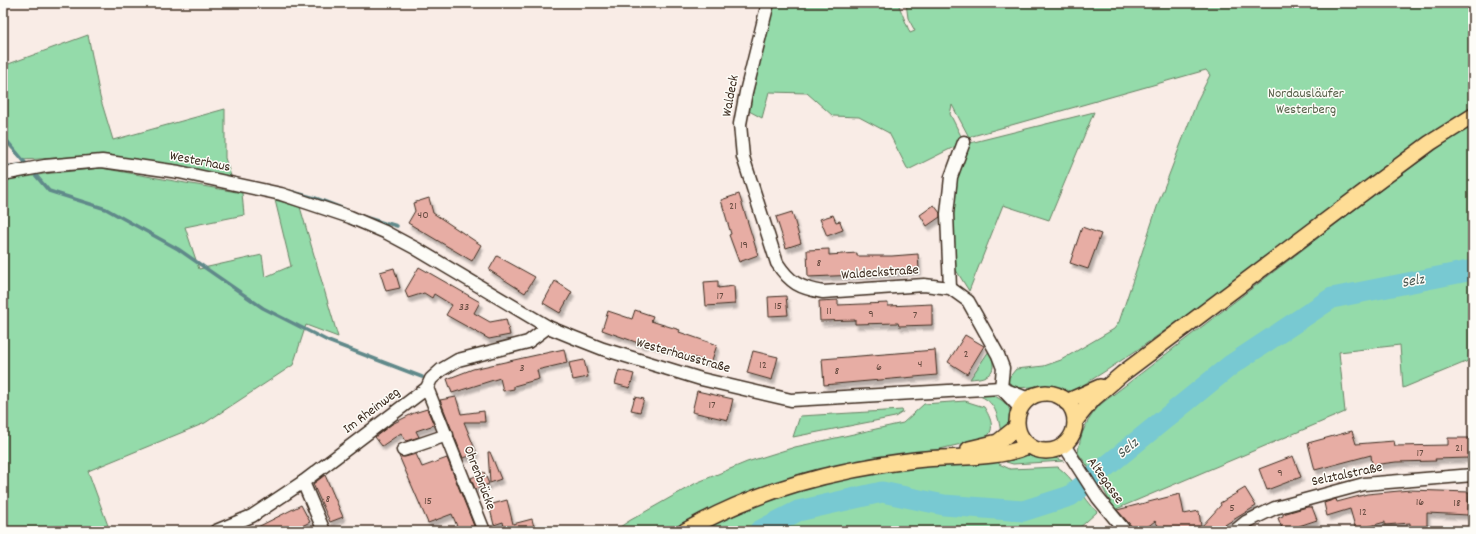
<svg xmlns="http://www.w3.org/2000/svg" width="1476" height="534" viewBox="0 0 1476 534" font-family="Dekko,sans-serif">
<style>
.green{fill:#94dbaa;stroke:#688264}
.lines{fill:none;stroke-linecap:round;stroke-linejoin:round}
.stream{stroke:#60898a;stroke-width:3.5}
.river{stroke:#78c9d2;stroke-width:21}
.building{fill:#e7ada4;stroke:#3b2a1e;filter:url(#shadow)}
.minor-casing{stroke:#3b2a1e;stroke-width:15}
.major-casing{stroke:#3b2a1e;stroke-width:18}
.minor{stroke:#fdfcf7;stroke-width:12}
.major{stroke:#fedd96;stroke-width:15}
.labels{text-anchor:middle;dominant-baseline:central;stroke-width:3;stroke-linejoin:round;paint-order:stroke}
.number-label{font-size:12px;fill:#664b40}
.park-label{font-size:14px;fill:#565f48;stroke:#fdfcf7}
.street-label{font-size:14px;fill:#3b2a1e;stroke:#fdfcf7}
.water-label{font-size:15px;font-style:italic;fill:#4d5a54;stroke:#fdfcf7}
</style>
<defs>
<filter id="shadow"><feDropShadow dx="2.5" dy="4.5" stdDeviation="1" flood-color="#0004"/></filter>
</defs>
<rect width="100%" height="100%" fill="#f9ece6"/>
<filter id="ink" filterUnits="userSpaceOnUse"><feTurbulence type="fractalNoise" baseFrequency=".025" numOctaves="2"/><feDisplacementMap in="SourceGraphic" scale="8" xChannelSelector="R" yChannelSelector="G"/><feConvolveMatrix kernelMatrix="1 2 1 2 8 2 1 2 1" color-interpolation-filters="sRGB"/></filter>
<g filter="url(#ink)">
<g class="green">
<path d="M772,3H906L899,6L910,33L915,31L908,18L906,3H1473V109C1426,135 1384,168 1341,200C1253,265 1166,335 1072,392L1052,386L1014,388L1007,380L1016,369L1044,366L1061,360L1114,329L1119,322L1159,201L1198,99L1210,75L1206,70L969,137L952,105L950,114L964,142L908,170L889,133L859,117L833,116L807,93L769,92L762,118L749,111Z"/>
<path d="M88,35L100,97L113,140L225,109V158L232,179L109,155L22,160L3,140V66Z"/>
<path d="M1094,112L1049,220L1003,205L969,291L951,262V213L956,177L966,144Z"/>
<path d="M1473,126V359L1403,388L1400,345L1339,352L1345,412L1114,510L1101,484L1078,453C1080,433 1087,419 1101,404L1383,188L1456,135Z"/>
<path d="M101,168L242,193L244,215L185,227L199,269L262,255L265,277L291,266L275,200L300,207L338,337L306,325L293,365L205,423L88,471L110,531H3V181L44,174Z"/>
<path d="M989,351C999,372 990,378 970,379Z"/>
<path d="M990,394C1010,402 1019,416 1001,433C998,416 996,401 977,395Z"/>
<path d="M965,401L984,407C991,418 997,432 983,439L931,451L855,462L804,473L755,489L668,531H614L629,521L696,483L747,462L795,447L903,423L924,404Z"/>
<path d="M902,410L903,412L895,417L793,437L800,416Z"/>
<path d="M1023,454L1044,459L1055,458L1064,461L1013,464L1006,462V457Z"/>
<path d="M998,458L999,464L1010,469L1058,467C1073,478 1084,498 1097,512L1076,531H699L786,493L880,471Z"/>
</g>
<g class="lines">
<g class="stream">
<path d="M3,136L28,166"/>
<path d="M3,167L20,165"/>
<path d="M32,171L49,191L106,209L178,249L263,308L328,341L422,377"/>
<path d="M289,191L315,198L344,209"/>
<path d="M361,216L384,223"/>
<path d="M387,223L397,226"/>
</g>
<path class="river" d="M759,531L798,511L882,492L944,505L1023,511L1070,496L1231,365L1332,298L1473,270"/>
</g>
<g class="building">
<path d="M739,194L758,255L739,262L729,235L731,234L721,200Z"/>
<path d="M429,198L433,213L481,245L472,261L408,223L415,211L413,203Z"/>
<path d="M934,205L940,213V217L927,226L920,215Z"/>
<path d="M792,212L801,243L786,248L776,217Z"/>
<path d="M833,215L836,222L840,221L843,230L827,236L820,219Z"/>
<path d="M1082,227L1101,234L1088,269L1070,263Z"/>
<path d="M829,249V255L857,253V256H892L918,254L919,270L883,274L808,277L807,250Z"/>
<path d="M497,256L535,277L525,293L489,270Z"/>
<path d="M419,267L480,302L474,313L490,322L506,319L510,335L489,339L446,315L452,305L434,294L432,298L424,293L408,298L405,291Z"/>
<path d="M394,268L400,288L386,291L380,272Z"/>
<path d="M555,281L572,292L560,313L543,303Z"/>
<path d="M718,281V288L734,286L735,304L706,306L704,282Z"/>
<path d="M786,296L788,315L769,316L768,297Z"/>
<path d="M838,300V305L888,303V306L932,304V325L899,326L898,323L855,324V320L820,321L819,301Z"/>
<path d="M635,310L653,316L651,321L680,330L679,332L717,345L711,363L645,342L644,345L602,330L608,311L632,319Z"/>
<path d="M965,335L984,346L967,374L948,362Z"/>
<path d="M564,349L567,363L537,370L539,379L514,386V389L503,391L500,378L452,393L447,379L473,369Z"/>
<path d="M935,350L937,375L824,385L822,359Z"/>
<path d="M753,351L778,357L772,380L747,373Z"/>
<path d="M584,360L588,377L573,380L569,363Z"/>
<path d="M619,370L634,374L630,388L615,384Z"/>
<path d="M697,391L733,399L728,420L692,412Z"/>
<path d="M456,397L461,414L484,411L485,422H464L477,454L463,458L440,400Z"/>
<path d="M635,397L644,399L640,412L631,410Z"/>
<path d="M427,409L434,425L416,431L419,437L406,441L401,433L382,446L375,437L392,424L414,413Z"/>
<path d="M1352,431L1356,444L1394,441L1395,446L1448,445V438H1469V458L1435,459L1436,461L1396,462L1372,465L1371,455L1315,470L1308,443Z"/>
<path d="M488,452H490L501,479L490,483Z"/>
<path d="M416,454L422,467L447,458L476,531H459L452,514L428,523L399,456L405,457Z"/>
<path d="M1293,456L1301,477L1267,490L1259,469Z"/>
<path d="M484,472L489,484L475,489L471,478Z"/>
<path d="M325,475L343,517L330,522L313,484Z"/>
<path d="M1245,488L1256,506L1215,531H1162L1155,521L1142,531H1136L1117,510L1180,494L1184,514L1199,511L1201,527L1221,505L1220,503Z"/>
<path d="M1410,490L1469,492L1468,515L1427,513V529H1410V523L1385,525V522L1356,530L1350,509L1327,516L1324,503L1336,499L1337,502L1367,494Z"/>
<path d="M507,500L513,524L532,519L535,531H500L499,528L504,527L503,522L494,525L489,505Z"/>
<path d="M301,505L310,522L292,531H250Z"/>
<path d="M1307,507H1312L1317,520L1299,526L1301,531H1283L1278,518L1283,516V514Z"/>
</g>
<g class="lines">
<g class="minor-casing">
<g id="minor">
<path d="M768,3L746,92L740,124L743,157L777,263C790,283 800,288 823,292L924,285L950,288L968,301L998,355L1003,368L1001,388"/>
<path d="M3,174L45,166L102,161L179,172L281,194L350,217L385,232L415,248L548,327L575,338L603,349L701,379L791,400L1001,388L1029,399"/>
<path d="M950,288L947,214L951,177L964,142"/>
<path d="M427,388L484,531"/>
<path d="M1003,390L1020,408"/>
<path d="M1064,445L1098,498L1125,531"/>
<path d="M403,450L447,435"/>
<path d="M303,482L324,531"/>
<path d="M216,531L252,516L303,482L427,388L431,379L441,370L458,360L528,342L548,327"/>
<path d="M1235,531L1246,522L1275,508L1364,484L1473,475"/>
</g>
</g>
<g class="major-casing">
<g id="major">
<circle cx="1046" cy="422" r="29"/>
<path d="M1066,402L1100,387"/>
<path d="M1075,421L1093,399L1122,374L1372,186L1430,143L1473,116"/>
<path d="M969,449L998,442L1017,427"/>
<path d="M685,531C757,490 833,470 915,460C953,455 993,461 1028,446"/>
</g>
</g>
<use href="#minor" class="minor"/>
<use href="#major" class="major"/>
</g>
</g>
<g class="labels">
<g class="number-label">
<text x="733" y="206">21</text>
<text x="423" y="215">40</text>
<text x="744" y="245">19</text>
<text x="819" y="263">8</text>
<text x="720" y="296">17</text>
<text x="778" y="306">15</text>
<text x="464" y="307">33</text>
<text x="829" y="311">11</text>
<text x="871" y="314">9</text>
<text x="915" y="315">7</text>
<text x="966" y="354">2</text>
<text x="920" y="364">4</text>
<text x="763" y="365">12</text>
<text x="879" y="367">6</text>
<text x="522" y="368">3</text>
<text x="837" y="371">8</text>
<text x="712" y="405">17</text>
<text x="1459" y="448">21</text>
<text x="1420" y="453">17</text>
<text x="1280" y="473">9</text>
<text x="328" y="499">8</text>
<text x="428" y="501">15</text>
<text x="1420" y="502">16</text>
<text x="1457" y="503">18</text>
<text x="1232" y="508">5</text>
<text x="1363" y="512">12</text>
</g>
<g class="park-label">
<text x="1306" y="94">Nordausläufer<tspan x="1306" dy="16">Westerberg</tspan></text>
</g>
<g class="street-label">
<text transform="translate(731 96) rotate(-79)">Waldeck</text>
<text transform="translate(200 162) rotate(11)">Westerhaus</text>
<text transform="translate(880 273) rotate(-4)">Waldeckstraße</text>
<text transform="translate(683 356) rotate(16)">Westerhausstraße</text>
<text transform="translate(372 411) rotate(-37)">Im Rheinweg</text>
<text transform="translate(1347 475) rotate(-12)">Selztalstraße</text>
<text transform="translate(479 478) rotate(69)">Ohrenbrücke</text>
<text transform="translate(1105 481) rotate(55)">Altegasse</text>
</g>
<g class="water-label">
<text transform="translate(1413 282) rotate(-11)">Selz</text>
<text transform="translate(1128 449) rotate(-39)">Selz</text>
</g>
</g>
<rect width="1476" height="534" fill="none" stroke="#fdfcf7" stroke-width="16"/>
<rect x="8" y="8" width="1460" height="518" fill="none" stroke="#3b2a1e" stroke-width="1.5" filter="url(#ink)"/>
</svg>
